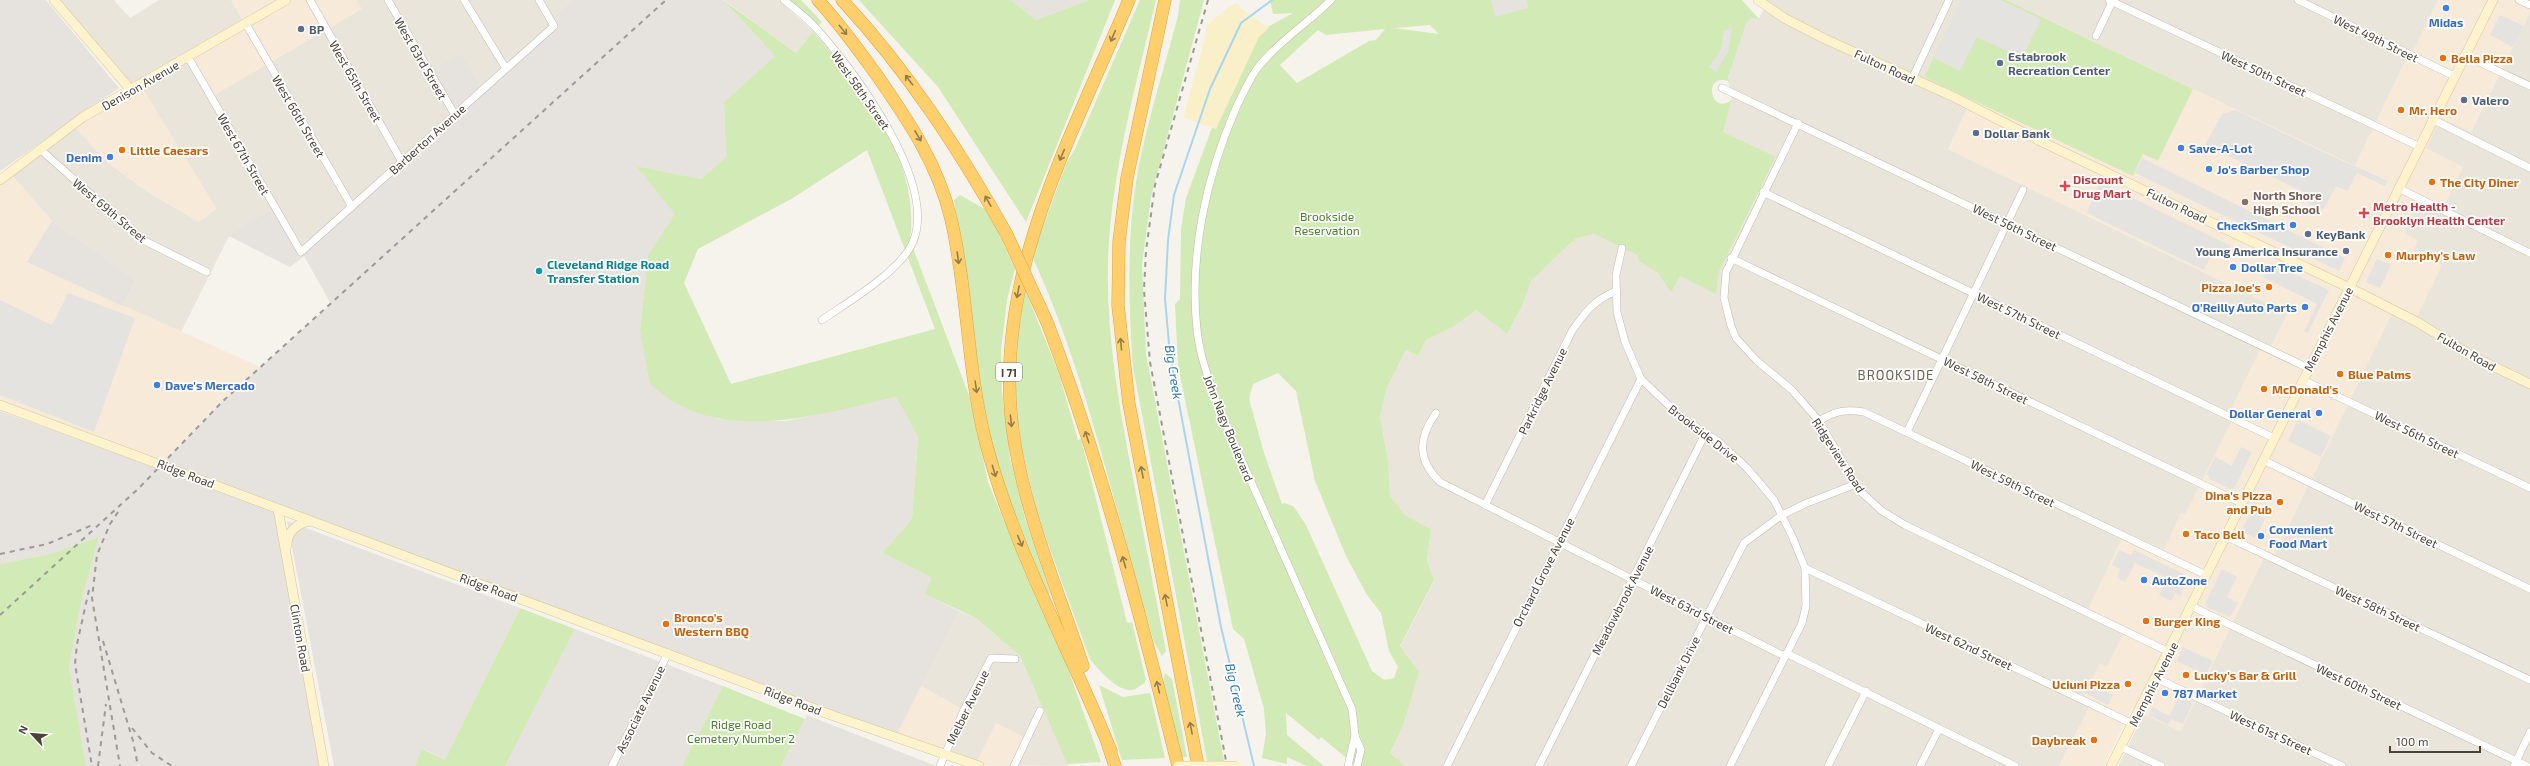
<svg xmlns="http://www.w3.org/2000/svg" width="2530" height="766" viewBox="0 0 2530 766" font-family="'Exo 2',sans-serif">
<style>
.residential{fill:#eae5da}
.commercial{fill:#f7ead8}
.industrial{fill:#e6e2dd}
.green{fill:#d2eab5;fill-rule:evenodd}
.sand{fill:#f9efc9}
.parking{fill:#e5e3e0}
.lines{fill:none;stroke-linecap:round;stroke-linejoin:round}
.stream{stroke:#a9d4f2;stroke-width:2}
.street-casing{stroke:#c2bbae;stroke-width:8}
.secondary-casing{stroke:#d6c79b;stroke-width:10}
.highway-casing{stroke:#e0a43c;stroke-width:13}
.street{stroke:#fff;stroke-width:7}
.secondary{stroke:#fff3cd;stroke-width:9}
.highway{stroke:#ffcf6e;stroke-width:12}
.rail{stroke:#9a9a9a;stroke-width:2;stroke-dasharray:5 5;stroke-linecap:butt}
.secondary-bridge-casing{stroke:#d6c79b;stroke-width:10;stroke-linecap:butt}
.highway-bridge-casing{stroke:#e0a43c;stroke-width:13;stroke-linecap:butt}
.secondary-bridge{stroke:#fff3cd;stroke-width:9}
.highway-bridge{stroke:#ffcf6e;stroke-width:12}
.oneway{stroke:#937c4e}
.shop-dot{fill:#3f7fe0;stroke:#fff;stroke-width:1.5}
.service-dot{fill:#5c6f8a;stroke:#fff;stroke-width:1.5}
.food-dot{fill:#e8710a;stroke:#fff;stroke-width:1.5}
.health-dot{fill:#e0444e;stroke:#fff;stroke-width:1.5}
.education-dot{fill:#8d6e63;stroke:#fff;stroke-width:1.5}
.culture-dot{fill:#0f9aa8;stroke:#fff;stroke-width:1.5}
.labels{text-anchor:middle;dominant-baseline:central;stroke-width:3.5;stroke-linejoin:round;paint-order:stroke}
.shield{fill:#fff;stroke:#817c74;stroke-width:1}
.shield-label{font-size:11px;font-weight:bold;fill:#4b4439}
.shop-label{font-size:12px;font-weight:bold;fill:#366cbe;stroke:#fff;text-anchor:start}
.service-label{font-size:12px;font-weight:bold;fill:#4e5e75;stroke:#fff;text-anchor:start}
.street-label{font-size:12px;fill:#4b4439;stroke:#fff}
.food-label{font-size:12px;font-weight:bold;fill:#c56008;stroke:#fff;text-anchor:start}
.health-label{font-size:12px;font-weight:bold;fill:#be3a42;stroke:#fff;text-anchor:start}
.education-label{font-size:12px;font-weight:bold;fill:#785e54;stroke:#fff;text-anchor:start}
.park-label{font-size:12px;fill:#4a7f2a;stroke:#fff}
.culture-label{font-size:12px;font-weight:bold;fill:#0d838f;stroke:#fff;text-anchor:start}
.water-label{font-size:13px;font-style:italic;fill:#2e7ab2;stroke:#fff}
.neighbourhood-label{font-size:13px;letter-spacing:1px;fill:#6e6250;stroke:#fff}
</style>
<rect width="100%" height="100%" fill="#f6f3ec"/>
<g class="residential">
<path d="M54,0H114L130,18L159,0H231L268,63L361,9L356,0H572L550,20L554,26L301,252L229,236L181,332L123,306L136,280L52,221L10,173L73,125L108,163L148,192L199,222L130,89Z"/>
<path d="M724,0H778L814,32L796,53Z"/>
<path d="M1767,0H1961L1924,77L1972,99L1948,149L2288,313L2185,515L2181,514L2164,550L2125,532L2088,610L2126,629L2107,667L2100,664L2092,702L2059,766H1406L1390,753L1403,726L1419,672L1400,647L1434,581L1427,561L1431,529L1405,515L1390,496L1388,461L1380,416L1387,387L1406,350L1418,356L1426,340L1453,327L1476,310L1507,334L1523,304L1531,281L1575,239L1594,234L1716,293L1719,272L1776,158L1723,132L1732,99L1728,79L1745,24L1750,18H1759L1768,2Z"/>
<path d="M2006,0H2438L2414,50L2411,49L2355,166Z"/>
<path d="M2530,13V766H2118L2144,714L2180,731L2267,551L2275,554L2396,305L2417,315L2441,266L2413,251L2404,233L2422,195L2444,206L2426,148L2441,117L2471,132Z"/>
<path d="M959,611L976,618L1020,656L1068,766L975,765L943,755L964,710L921,686Z"/>
</g>
<g class="commercial">
<path d="M231,0H356L362,9L211,97L188,57L246,24Z"/>
<path d="M2438,0H2530V13L2471,132L2441,118L2426,148L2463,167L2444,206L2422,195L2404,233L2418,240L2413,251L2442,265L2417,316L2396,305L2275,554L2267,551L2181,731L2132,708L2104,766H2059L2092,702L2083,698L2099,664L2107,667L2126,629L2088,610L2125,532L2164,550L2181,513L2185,515L2232,420L2227,417L2262,345L2270,349L2288,313L1948,149L1972,99L2133,176L2143,154L2158,161L2193,89L2355,166L2411,49L2414,50Z"/>
<path d="M140,84L217,209L199,222L148,192L108,163L73,125Z"/>
<path d="M10,173L52,221L28,262L260,367L223,401L163,464L0,405V180Z"/>
<path d="M921,686L964,710L943,755L895,738Z"/>
<path d="M996,723L1026,738L1014,766L975,765Z"/>
</g>
<g class="industrial">
<path d="M0,0H46L119,88L0,171Z"/>
<path d="M572,0H723L775,56L724,102L726,157L701,179L636,166L676,214L648,255L640,330L679,405L718,419L786,421L896,397L918,437L912,519L882,553L932,578L924,594L959,611L895,738L163,464L223,401L331,304L304,256L290,267L229,236L275,207L301,251L454,115L429,72L461,54L481,89L553,26L550,20Z"/>
<path d="M1011,0H1089L1036,20Z"/>
<path d="M52,221L136,280L123,306L27,262Z"/>
<path d="M0,411L274,511L321,766H86L69,667L82,598L99,537L50,554L0,564Z"/>
<path d="M287,521L520,608L445,760L423,749L415,766H334Z"/>
<path d="M575,629L723,686L682,766H505Z"/>
<path d="M807,715L936,766H781Z"/>
</g>
<g class="green">
<path d="M723,0L796,53L813,32C863,88 921,161 910,240L970,398L988,482L1023,567L1066,663L1101,762L1067,764L1020,656L976,618L924,594L932,578L882,553L912,519L918,437L896,397C828,412 745,439 679,405C669,400 659,391 650,384L640,330L648,255L675,214L636,166L701,179L726,157L724,102L775,56ZM867,150L935,329L731,384L684,283L698,249L793,198Z"/>
<path d="M789,0H801L822,22L818,26Z"/>
<path d="M859,0H1011L1036,20L1089,0H1115L1026,222L938,87Z"/>
<path d="M1140,0H1156C1136,85 1111,173 1108,261C1106,332 1118,399 1131,468C1143,529 1154,590 1166,651L1162,656L1154,642C1115,512 1089,380 1032,256L1067,162L1075,149Z"/>
<path d="M1180,0H1204L1151,197L1142,265L1146,354L1225,766H1208L1133,367C1128,296 1126,221 1142,151C1152,106 1166,61 1178,16Z"/>
<path d="M1270,0H1742L1759,19L1752,18L1746,23L1728,78L1730,82C1701,70 1711,119 1732,99L1723,132L1776,157L1719,272L1716,294L1680,276L1671,292L1658,273L1639,261L1637,255L1594,234L1575,239L1531,281L1523,304L1507,334L1476,310L1453,327L1426,340L1418,356L1406,350L1387,387L1380,416L1388,461L1390,496L1405,515L1431,529L1427,561L1434,580L1400,646L1419,672L1403,726L1390,753L1406,766H1356L1321,737L1319,740L1286,713L1287,735L1324,766H1307L1287,757V764L1262,758L1266,734L1264,709L1244,639L1233,629L1178,366L1175,304L1180,299L1181,229L1186,198L1234,68L1264,29L1293,13L1273,14ZM1430,25L1439,34L1394,28H1395ZM1385,29L1376,40L1369,41L1297,83L1280,65L1318,30L1326,35ZM1278,373L1296,391L1315,481L1346,556L1367,595L1381,613L1389,651L1398,667L1394,678L1384,680L1372,671L1306,525L1294,507L1285,503L1282,504L1264,453L1249,399L1253,384Z"/>
<path d="M1961,0H2006L2193,89L2158,161L2143,154L2133,176L1924,77Z"/>
<path d="M960,195L988,211L1015,269L1007,300L1001,351L1002,391L1010,458L1025,518L1050,593L1048,594L1001,480L986,424L954,200Z"/>
<path d="M1024,287L1059,374L1078,440L1081,439L1127,623L1132,622L1146,680C1144,685 1142,684 1137,688C1124,698 1100,672 1090,659L1039,519L1019,437L1015,396V350Z"/>
<path d="M99,537L82,598L69,667L86,766H0V564L50,554Z"/>
<path d="M520,608L575,629L505,766H415L422,749L445,760Z"/>
<path d="M1165,673L1172,679L1187,757H1181L1163,682Z"/>
<path d="M1099,685L1123,697L1150,693L1165,758L1122,760Z"/>
<path d="M723,686L805,719L781,766H682Z"/>
</g>
<path class="sand" d="M1237,3L1240,8L1269,28L1259,37L1216,129L1184,118C1190,86 1202,57 1207,25L1230,6Z"/>
<g class="parking">
<path d="M1491,0H1527L1528,8L1495,17Z"/>
<path d="M1961,0H2001L2041,19L2022,58L1977,37L1960,71L1934,58Z"/>
<path d="M2500,15L2524,26L2513,47L2490,35Z"/>
<path d="M1732,28L1728,52L1716,72L1709,67L1721,49L1724,31Z"/>
<path d="M2235,110L2334,157L2388,181L2385,186L2357,173L2347,191L2336,186L2323,210L2303,201L2306,193L2205,145L2222,114Z"/>
<path d="M2142,158L2345,258L2339,271L2135,173Z"/>
<path d="M2100,182L2231,246L2225,258L2213,252L2204,270L2087,213Z"/>
<path d="M2377,259L2391,265L2380,288L2366,282Z"/>
<path d="M2270,263L2329,290L2308,333L2304,331L2317,304L2263,277Z"/>
<path d="M68,293L135,318L94,432L0,395V300L52,325Z"/>
<path d="M2298,420L2331,436L2321,457L2288,441Z"/>
<path d="M2241,447L2252,452L2235,487L2231,489L2209,479L2210,476L2206,475L2215,457L2232,466Z"/>
<path d="M2251,512L2265,519L2255,538L2241,531Z"/>
<path d="M2119,550L2131,555L2134,550L2184,574L2182,577L2187,580L2180,596L2175,594L2171,601L2159,595L2167,578L2135,563L2125,582L2117,578L2120,569L2112,565Z"/>
<path d="M2222,569L2237,577L2227,597L2238,603L2230,617L2207,607L2206,602Z"/>
<path d="M2183,647L2213,661L2206,675L2177,661Z"/>
<path d="M2090,683L2113,695L2108,705L2085,693Z"/>
<path d="M2179,697L2193,703L2183,724L2171,719L2168,725L2149,715L2153,707L2169,716Z"/>
</g>
<g class="lines">
<path class="stream" d="M1254,766L1221,627L1170,355L1165,299L1168,240L1174,195L1210,89L1241,23L1272,0"/>
<g class="street-casing">
<g id="street">
<path d="M310,0L402,162"/>
<path d="M388,0L455,115"/>
<path d="M464,0L505,67"/>
<path d="M784,0C795,9 807,18 816,28C854,71 938,182 913,242C901,271 848,302 822,320"/>
<path d="M1331,0C1308,23 1280,40 1259,66C1250,77 1243,94 1236,108C1206,177 1189,255 1197,330C1200,358 1210,383 1219,409L1352,709L1355,735L1348,766"/>
<path d="M2109,0L2418,146"/>
<path d="M2298,0L2454,76"/>
<path d="M2519,0L2530,5"/>
<path d="M246,24L352,207"/>
<path d="M2096,36L2113,0"/>
<path d="M2464,55L2530,86"/>
<path d="M188,57L301,252L554,26L539,0"/>
<path d="M1912,79L1949,0"/>
<path d="M1722,88L2308,368"/>
<path d="M2432,119L2530,168"/>
<path d="M1798,123L1726,272L1724,298L1731,326L1736,338L1757,361L1792,390L1819,421L1859,490L1882,511L1905,525L2169,652"/>
<path d="M41,150L141,239L207,272"/>
<path d="M2398,188L2530,253"/>
<path d="M1763,192L2274,438"/>
<path d="M1622,248L1616,275L1617,312L1625,342L1641,379L1681,417L1719,442L1747,468L1774,500L1792,536L1805,568L1806,606L1802,623L1730,766"/>
<path d="M1731,258L2241,503"/>
<path d="M2303,380L2530,488"/>
<path d="M1436,413C1418,438 1417,460 1440,482L1782,655L1788,654L2015,766"/>
<path d="M1819,421C1835,411 1845,409 1864,412L2206,575"/>
<path d="M1907,432L2023,190"/>
<path d="M2263,460L2530,589"/>
<path d="M1485,505L1572,331C1586,311 1593,301 1616,291"/>
<path d="M2225,536L2530,680"/>
<path d="M1805,568L2133,724"/>
<path d="M2191,606L2527,766"/>
<path d="M2156,678L2342,766"/>
<path d="M1355,736L1361,750L1357,766"/>
<path d="M2121,747L2161,766"/>
<path d="M612,766L668,653"/>
<path d="M940,766L964,710L991,658L1015,659"/>
<path d="M1014,766L1040,711"/>
<path d="M1447,766L1641,379"/>
<path d="M1539,766L1705,434"/>
<path d="M1631,766L1744,543L1782,515L1807,503L1856,484"/>
<path d="M1828,766L1866,691"/>
<path d="M1920,766L1939,729"/>
<path d="M2514,766L2530,732"/>
</g>
</g>
<g class="secondary-casing">
<g id="secondary">
<path d="M54,0L130,89"/>
<path d="M1758,0L1784,18L1825,39L1954,97L2040,141L2358,292L2419,323L2470,355L2530,384"/>
<path d="M0,180L83,117L286,0"/>
<path d="M0,405L834,716L979,766"/>
<path d="M278,509L324,766"/>
<path d="M287,545C287,532 297,523 310,521"/>
<path d="M2111,766L2493,0"/>
</g>
</g>
<g class="highway-casing">
<g id="highway">
<path d="M818,0C839,23 858,49 876,74C908,120 938,164 951,219C968,292 967,370 986,443C1013,547 1070,650 1111,751"/>
<path d="M842,0C908,71 960,151 1007,235"/>
<path d="M1165,0L1127,178L1119,242L1118,305L1129,404L1198,766"/>
<path d="M1047,322C1102,466 1141,617 1178,766"/>
<path d="M1083,666C1059,593 1028,521 1015,445C987,286 1070,142 1129,0"/>
<path d="M1108,745L1115,766"/>
</g>
</g>
<use href="#street" class="street"/>
<use href="#secondary" class="secondary"/>
<use href="#highway" class="highway"/>
<g class="rail">
<path d="M1208,0L1155,185L1146,251L1144,290L1150,362L1227,766"/>
<path d="M118,512L110,524L97,555L92,598L120,766"/>
<path d="M0,554L47,544L95,524"/>
<path d="M89,590L77,644L75,664L92,766"/>
<path d="M0,615L139,488L223,401L666,0"/>
<path d="M103,641L133,741L138,766"/>
<path d="M132,728L152,753L172,766"/>
<path d="M98,766L106,704"/>
</g>
<g class="secondary-bridge-casing">
<path id="secondary-bridge" d="M1178,766H1237"/>
</g>
<g class="highway-bridge-casing">
<path id="highway-bridge" d="M1007,235L1047,322"/>
</g>
<use href="#secondary-bridge" class="secondary-bridge"/>
<use href="#highway-bridge" class="highway-bridge"/>
</g>
<defs><path id="oneway-shaft" d="M-6 0H5M1.5-3L5.5 0L1.5 3" fill="none" stroke-width="1.6" stroke-linecap="round" stroke-linejoin="round"/></defs>
<g class="oneway">
<use href="#oneway-shaft" transform="translate(843 30) rotate(51)"/>
<use href="#oneway-shaft" transform="translate(1113 36) rotate(113)"/>
<use href="#oneway-shaft" transform="translate(909 80) rotate(-127)"/>
<use href="#oneway-shaft" transform="translate(918 136) rotate(60)"/>
<use href="#oneway-shaft" transform="translate(1062 155) rotate(113)"/>
<use href="#oneway-shaft" transform="translate(988 201) rotate(-119)"/>
<use href="#oneway-shaft" transform="translate(958 258) rotate(82)"/>
<use href="#oneway-shaft" transform="translate(1018 292) rotate(101)"/>
<use href="#oneway-shaft" transform="translate(1121 344) rotate(-95)"/>
<use href="#oneway-shaft" transform="translate(976 387) rotate(82)"/>
<use href="#oneway-shaft" transform="translate(1011 421) rotate(84)"/>
<use href="#oneway-shaft" transform="translate(1087 437) rotate(-108)"/>
<use href="#oneway-shaft" transform="translate(994 471) rotate(74)"/>
<use href="#oneway-shaft" transform="translate(1142 472) rotate(-101)"/>
<use href="#oneway-shaft" transform="translate(1020 541) rotate(67)"/>
<use href="#oneway-shaft" transform="translate(1124 562) rotate(-106)"/>
<use href="#oneway-shaft" transform="translate(1166 600) rotate(-101)"/>
<use href="#oneway-shaft" transform="translate(1158 687) rotate(-104)"/>
<use href="#oneway-shaft" transform="translate(1191 728) rotate(-101)"/>
</g>
<g class="shop-dot">
<circle cx="2446" cy="8" r="4"/>
<circle cx="2181" cy="148" r="4"/>
<circle cx="110" cy="157" r="4"/>
<circle cx="2209" cy="169" r="4"/>
<circle cx="2293" cy="225" r="4"/>
<circle cx="2233" cy="267" r="4"/>
<circle cx="2305" cy="307" r="4"/>
<circle cx="157" cy="385" r="4"/>
<circle cx="2319" cy="413" r="4"/>
<circle cx="2261" cy="536" r="4"/>
<circle cx="2144" cy="580" r="4"/>
<circle cx="2165" cy="693" r="4"/>
</g>
<g class="service-dot">
<circle cx="301" cy="29" r="4"/>
<circle cx="2000" cy="63" r="4"/>
<circle cx="2464" cy="100" r="4"/>
<circle cx="1976" cy="133" r="4"/>
<circle cx="2308" cy="234" r="4"/>
<circle cx="2346" cy="251" r="4"/>
</g>
<g class="food-dot">
<circle cx="2443" cy="58" r="4"/>
<circle cx="2401" cy="110" r="4"/>
<circle cx="122" cy="150" r="4"/>
<circle cx="2432" cy="182" r="4"/>
<circle cx="2388" cy="255" r="4"/>
<circle cx="2269" cy="287" r="4"/>
<circle cx="2340" cy="374" r="4"/>
<circle cx="2264" cy="389" r="4"/>
<circle cx="2280" cy="502" r="4"/>
<circle cx="2186" cy="534" r="4"/>
<circle cx="2146" cy="621" r="4"/>
<circle cx="666" cy="624" r="4"/>
<circle cx="2186" cy="675" r="4"/>
<circle cx="2128" cy="684" r="4"/>
<circle cx="2094" cy="740" r="4"/>
</g>
<g class="health-dot">
<path d="M2063 180h4v4h4v4h-4v4h-4v-4h-4v-4h4z"/>
<path d="M2362 207h4v4h4v4h-4v4h-4v-4h-4v-4h4z"/>
</g>
<circle class="education-dot" cx="2245" cy="202" r="4"/>
<circle class="culture-dot" cx="539" cy="271" r="4"/>
<g class="labels">
<rect class="shield" x="996" y="363" width="26" height="18" rx="3"/>
<g class="shield-label">
<text x="1009" y="372">I 71</text>
</g>
<g class="shop-label">
<text x="2446" y="22" text-anchor="middle">Midas</text>
<text x="2189" y="148">Save-A-Lot</text>
<text x="102" y="157" text-anchor="end">Denim</text>
<text x="2217" y="169">Jo's Barber Shop</text>
<text x="2285" y="225" text-anchor="end">CheckSmart</text>
<text x="2241" y="267">Dollar Tree</text>
<text x="2297" y="307" text-anchor="end">O'Reilly Auto Parts</text>
<text x="165" y="385">Dave's Mercado</text>
<text x="2311" y="413" text-anchor="end">Dollar General</text>
<text x="2269" y="529">Convenient<tspan x="2269" dy="14">Food Mart</tspan></text>
<text x="2152" y="580">AutoZone</text>
<text x="2173" y="693">787 Market</text>
</g>
<g class="service-label">
<text x="309" y="29">BP</text>
<text x="2008" y="56">Estabrook<tspan x="2008" dy="14">Recreation Center</tspan></text>
<text x="2472" y="100">Valero</text>
<text x="1984" y="133">Dollar Bank</text>
<text x="2316" y="234">KeyBank</text>
<text x="2338" y="251" text-anchor="end">Young America Insurance</text>
</g>
<g class="street-label">
<text transform="translate(2376 38) rotate(26)">West 49th Street</text>
<text transform="translate(421 58) rotate(60)">West 63rd Street</text>
<text transform="translate(1885 66) rotate(25)">Fulton Road</text>
<text transform="translate(2264 73) rotate(25)">West 50th Street</text>
<text transform="translate(356 81) rotate(60)">West 65th Street</text>
<text transform="translate(140 85) rotate(-30)">Denison Avenue</text>
<text transform="translate(861 90) rotate(55)">West 58th Street</text>
<text transform="translate(299 116) rotate(60)">West 66th Street</text>
<text transform="translate(427 139) rotate(-42)">Barberton Avenue</text>
<text transform="translate(244 154) rotate(60)">West 67th Street</text>
<text transform="translate(2177 205) rotate(26)">Fulton Road</text>
<text transform="translate(110 210) rotate(40)">West 69th Street</text>
<text transform="translate(2015 227) rotate(26)">West 56th Street</text>
<text transform="translate(2019 315) rotate(26)">West 57th Street</text>
<text transform="translate(2328 329) rotate(-63)">Memphis Avenue</text>
<text transform="translate(2467 351) rotate(30)">Fulton Road</text>
<text transform="translate(1986 380) rotate(26)">West 58th Street</text>
<text transform="translate(1542 391) rotate(-64)">Parkridge Avenue</text>
<text transform="translate(1229 428) rotate(68)">John Nagy Boulevard</text>
<text transform="translate(1704 433) rotate(38)">Brookside Drive</text>
<text transform="translate(2417 434) rotate(26)">West 56th Street</text>
<text transform="translate(1839 455) rotate(57)">Ridgeview Road</text>
<text transform="translate(186 473) rotate(21)">Ridge Road</text>
<text transform="translate(2013 483) rotate(26)">West 59th Street</text>
<text transform="translate(2396 524) rotate(26)">West 57th Street</text>
<text transform="translate(1543 572) rotate(-63)">Orchard Grove Avenue</text>
<text transform="translate(489 587) rotate(20)">Ridge Road</text>
<text transform="translate(1622 600) rotate(-63)">Meadowbrook Avenue</text>
<text transform="translate(2378 608) rotate(25)">West 58th Street</text>
<text transform="translate(1692 609) rotate(27)">West 63rd Street</text>
<text transform="translate(301 638) rotate(80)">Clinton Road</text>
<text transform="translate(1969 646) rotate(25)">West 62nd Street</text>
<text transform="translate(1678 672) rotate(-63)">Dellbank Drive</text>
<text transform="translate(2153 684) rotate(-63)">Memphis Avenue</text>
<text transform="translate(2359 686) rotate(25)">West 60th Street</text>
<text transform="translate(793 700) rotate(21)">Ridge Road</text>
<text transform="translate(967 707) rotate(-64)">Melber Avenue</text>
<text transform="translate(640 709) rotate(-64)">Associate Avenue</text>
<text transform="translate(2271 732) rotate(25)">West 61st Street</text>
</g>
<g class="food-label">
<text x="2451" y="58">Bella Pizza</text>
<text x="2409" y="110">Mr. Hero</text>
<text x="130" y="150">Little Caesars</text>
<text x="2440" y="182">The City Diner</text>
<text x="2396" y="255">Murphy's Law</text>
<text x="2261" y="287" text-anchor="end">Pizza Joe's</text>
<text x="2348" y="374">Blue Palms</text>
<text x="2272" y="389">McDonald's</text>
<text x="2272" y="495" text-anchor="end">Dina's Pizza<tspan x="2272" dy="14">and Pub</tspan></text>
<text x="2194" y="534">Taco Bell</text>
<text x="674" y="617">Bronco’s<tspan x="674" dy="14">Western BBQ</tspan></text>
<text x="2154" y="621">Burger King</text>
<text x="2194" y="675">Lucky's Bar &amp; Grill</text>
<text x="2120" y="684" text-anchor="end">Uciuni Pizza</text>
<text x="2086" y="740" text-anchor="end">Daybreak</text>
</g>
<g class="health-label">
<text x="2073" y="179">Discount<tspan x="2073" dy="14">Drug Mart</tspan></text>
<text x="2373" y="206">Metro Health -<tspan x="2373" dy="14">Brooklyn Health Center</tspan></text>
</g>
<g class="education-label">
<text x="2253" y="195">North Shore<tspan x="2253" dy="14">High School</tspan></text>
</g>
<g class="park-label">
<text x="1327" y="216">Brookside<tspan x="1327" dy="14">Reservation</tspan></text>
<text x="741" y="724">Ridge Road<tspan x="741" dy="14">Cemetery Number 2</tspan></text>
</g>
<g class="culture-label">
<text x="547" y="264">Cleveland Ridge Road<tspan x="547" dy="14">Transfer Station</tspan></text>
</g>
<g class="water-label">
<text transform="translate(1174 372) rotate(81)">Big Creek</text>
<text transform="translate(1236 690) rotate(77)">Big Creek</text>
</g>
<g class="neighbourhood-label">
<text x="1896" y="375">BROOKSIDE</text>
</g>
</g>
<g transform="translate(32 734) rotate(296)" stroke="#ffffff" stroke-width="3" paint-order="stroke">
<path d="M0-3L7 15L0 10L-7 15Z" fill="#4b4439"/>
<text y="-6" font-size="11" font-weight="bold" text-anchor="middle" fill="#4b4439">N</text>
</g>
<path d="M2390 746v6h90v-6" fill="none" stroke="#4b4439" stroke-width="2"/>
<text x="2396" y="746" font-size="12" fill="#4b4439" stroke="#ffffff" stroke-width="3" paint-order="stroke">100 m</text>
</svg>
